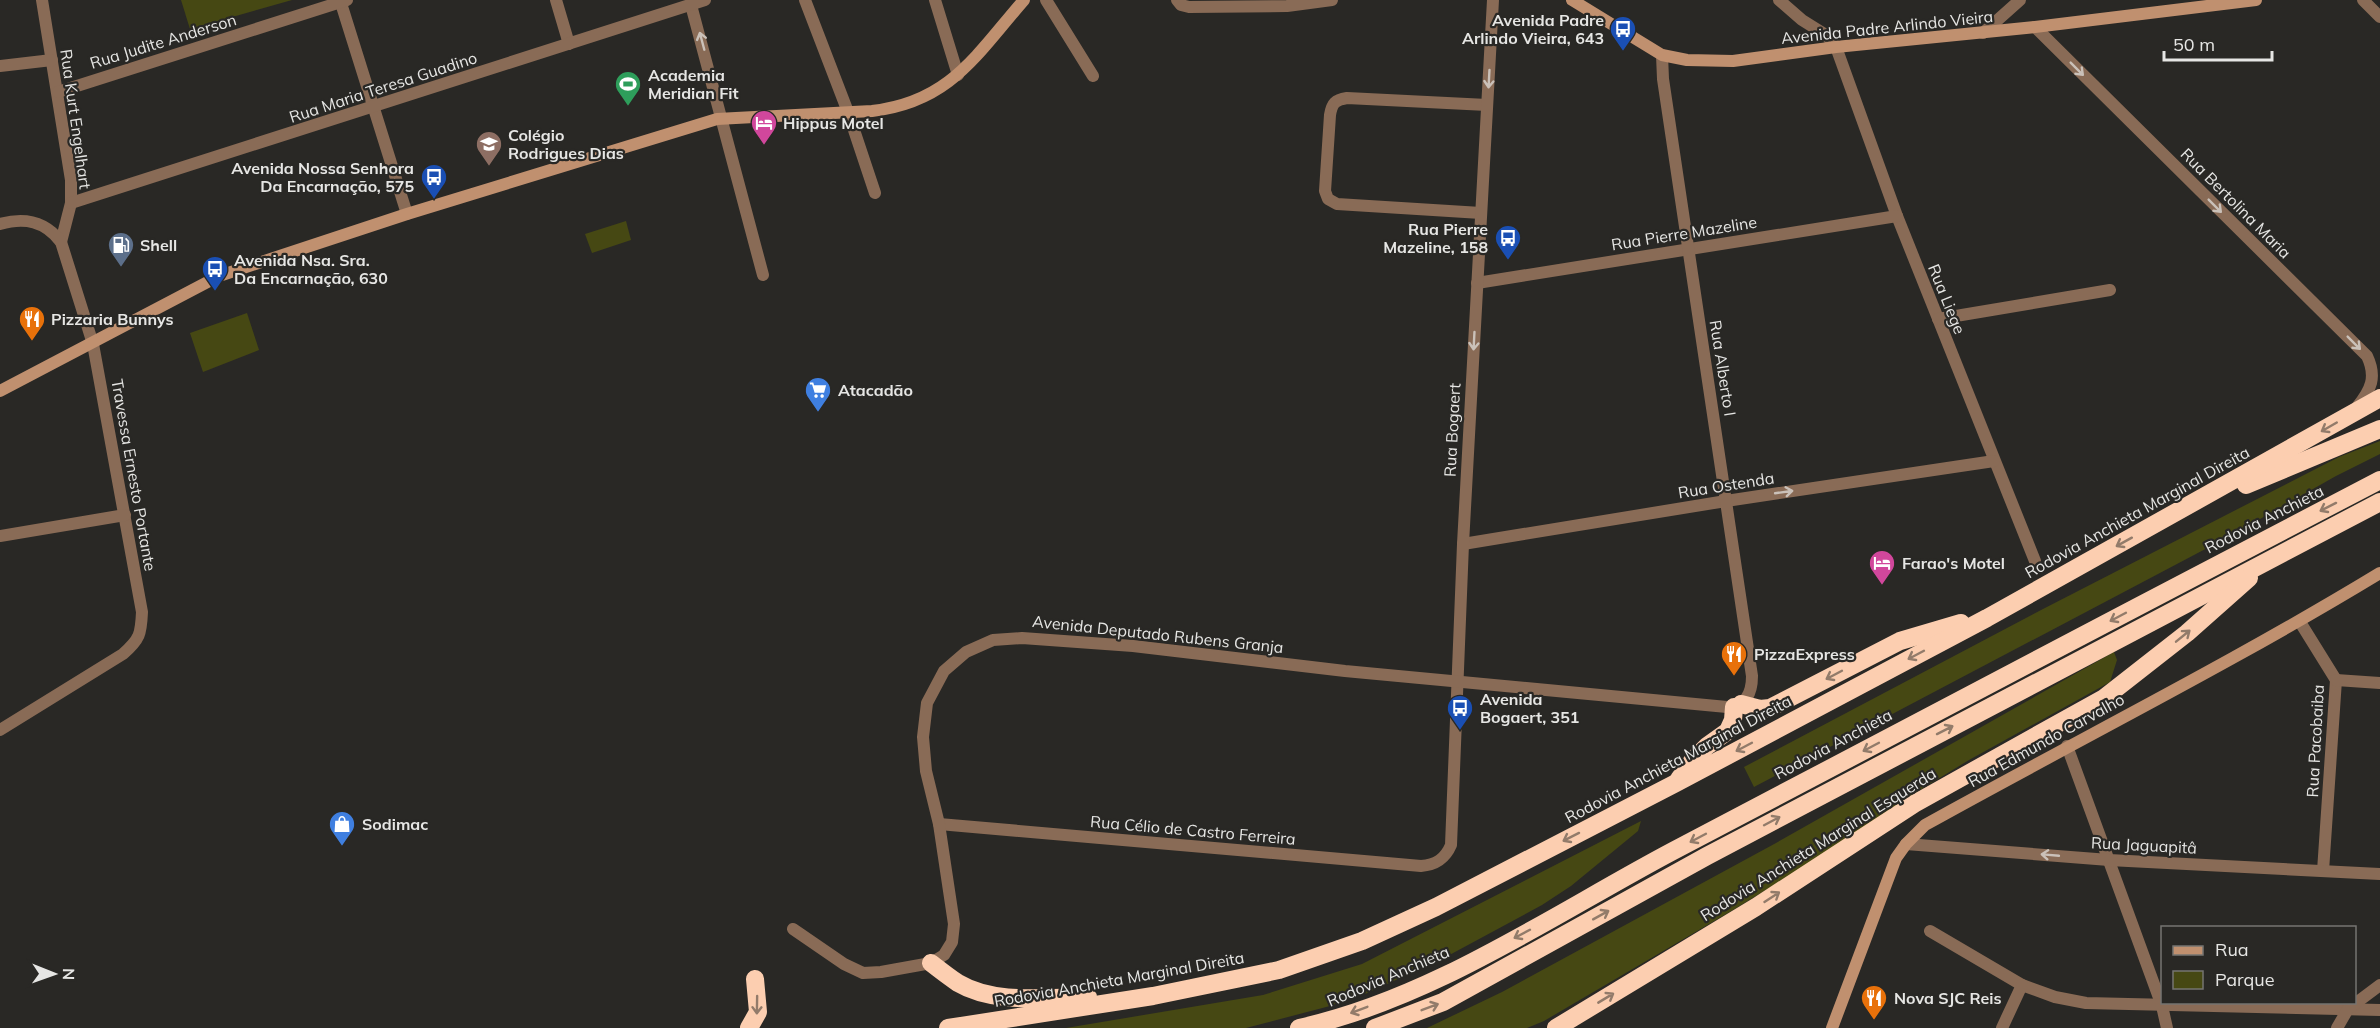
<svg xmlns="http://www.w3.org/2000/svg" width="2380" height="1028" viewBox="0 0 2380 1028" font-family="Mulish,sans-serif">
<style>
.green{fill:#464813}
.lines{fill:none;stroke-linecap:round;stroke-linejoin:round}
.street{stroke:#896b56;stroke-width:12}
.secondary{stroke:#c0906f;stroke-width:12}
.highway{stroke:#fcceb0;stroke-width:18}
.oneway{stroke:#cac1b9}
.oneway2{stroke:#927b6a}
.labels{text-anchor:middle;dominant-baseline:central;stroke-width:4.5;stroke-linejoin:round;paint-order:stroke}
.poi-label{font-size:16px;font-weight:bold;fill:#e6e6e4;stroke:#292825;text-anchor:start}
.street-label{font-size:16px;fill:#e6e6e4;stroke:#292825}
</style>
<rect width="100%" height="100%" fill="#292825"/>
<g class="green">
<path d="M181,0H292L190,29Z"/>
<path d="M626,221L631,240L592,253L585,234Z"/>
<path d="M247,313L259,350L203,372L190,333Z"/>
<path d="M2380,441V454L2336,476L2230,536L1754,787L1744,767L2043,609L2339,457Z"/>
<path d="M2114,652L2117,660L2110,682L1969,760L1910,796L1869,827L1733,910L1544,1021L1527,1028H1427L1502,992L1776,843Z"/>
<path d="M1641,821L1638,831L1571,886L1542,905L1442,959L1365,994L1330,1006L1246,1028H1066L1263,995L1362,964Z"/>
</g>
<g class="lines">
<g class="street">
<path d="M42,0L71,180V203L61,242"/>
<path d="M340,0L407,214"/>
<path d="M556,0L569,44"/>
<path d="M805,0L848,112L875,193"/>
<path d="M935,0L958,75"/>
<path d="M1046,0L1093,76"/>
<path d="M1177,0L1181,5L1189,7L1287,6L1332,0"/>
<path d="M1779,0L1802,20L1826,35L1836,47L1897,216L2035,561"/>
<path d="M2363,0L2380,17"/>
<path d="M691,5L763,275"/>
<path d="M2035,27L2367,356C2377,377 2371,390 2357,407"/>
<path d="M1983,33L2020,0"/>
<path d="M0,66L52,60"/>
<path d="M58,92L347,0"/>
<path d="M71,203L705,0"/>
<path d="M1481,213L1337,204L1328,199L1325,191L1330,115C1332,103 1335,100 1347,98L1487,105"/>
<path d="M0,224C25,217 45,221 61,242L93,344L142,612C141,634 140,639 123,654L0,730"/>
<path d="M1477,283L1897,216"/>
<path d="M1938,319L2110,290"/>
<path d="M0,536L125,515"/>
<path d="M1463,544L1726,501L1994,461"/>
<path d="M2300,622L2336,680L2323,871"/>
<path d="M2336,680L2380,683"/>
<path d="M2067,746L2162,1006L2167,1028"/>
<path d="M939,824L1421,866C1436,865 1445,859 1451,845L1463,544L1493,0"/>
<path d="M1906,844L2109,860L2380,874"/>
<path d="M793,929L844,964L863,973L881,972L931,963L944,955L952,942L954,924L939,824L926,771L923,737L927,703L944,671L966,652L993,640L1022,638L1133,646L1345,671L1727,707C1746,707 1752,693 1752,676L1663,79L1662,55"/>
<path d="M1930,931L2022,985L2055,997L2086,1003L2380,1010"/>
<path d="M2002,1028L2022,985"/>
<path d="M2337,1028L2348,1009L2380,985"/>
</g>
<g class="secondary">
<path d="M1572,0L1662,55L1687,60L1733,61L1836,47L2035,27L2256,0"/>
<path d="M0,391L219,276L407,214L717,119L872,111C950,102 976,55 1024,0"/>
<path d="M1832,1028L1896,858L1906,844L1925,825C2076,741 2232,663 2380,573"/>
</g>
<g class="highway">
<path d="M2246,485L2380,429"/>
<path d="M1741,704L1760,709L1770,708L1900,641L1961,623"/>
<path d="M1679,779L1693,760L1707,746L1728,731L1733,720L1734,707"/>
<path d="M931,963C940,970 949,977 958,983C995,1005 1047,997 1088,997"/>
<path d="M749,1028L758,1012L755,979"/>
<path d="M948,1028L1153,996L1279,970L1362,941L1436,907L1676,783L1987,618L2380,398"/>
<path d="M1299,1028C1432,999 1554,914 1673,851C1908,727 2144,603 2380,480"/>
<path d="M1375,1028L1443,1002L1707,856L2380,502"/>
<path d="M1556,1028L1756,907L1914,804L2104,698L2187,633L2249,578"/>
</g>
</g>
<defs><path id="oneway-shaft" d="M-6 0H5M1.5-3L5.5 0L1.5 3" fill="none" stroke-width="1.6" stroke-linecap="round" stroke-linejoin="round" transform="scale(1.5)"/></defs>
<g class="oneway">
<use href="#oneway-shaft" transform="translate(702 41) rotate(-105)"/>
<use href="#oneway-shaft" transform="translate(2077 69) rotate(45)"/>
<use href="#oneway-shaft" transform="translate(1489 79) rotate(93)"/>
<use href="#oneway-shaft" transform="translate(2215 206) rotate(45)"/>
<use href="#oneway-shaft" transform="translate(1474 341) rotate(93)"/>
<use href="#oneway-shaft" transform="translate(2354 343) rotate(45)"/>
<use href="#oneway-shaft" transform="translate(1784 492) rotate(-8)"/>
<use href="#oneway-shaft" transform="translate(2050 855) rotate(-175)"/>
</g>
<g class="oneway2">
<use href="#oneway-shaft" transform="translate(2329 427) rotate(150)"/>
<use href="#oneway-shaft" transform="translate(2328 507) rotate(153)"/>
<use href="#oneway-shaft" transform="translate(2124 542) rotate(151)"/>
<use href="#oneway-shaft" transform="translate(2118 617) rotate(152)"/>
<use href="#oneway-shaft" transform="translate(2183 636) rotate(-39)"/>
<use href="#oneway-shaft" transform="translate(1916 655) rotate(152)"/>
<use href="#oneway-shaft" transform="translate(1834 675) rotate(152)"/>
<use href="#oneway-shaft" transform="translate(1945 730) rotate(-27)"/>
<use href="#oneway-shaft" transform="translate(1744 747) rotate(152)"/>
<use href="#oneway-shaft" transform="translate(1871 747) rotate(152)"/>
<use href="#oneway-shaft" transform="translate(1772 821) rotate(-28)"/>
<use href="#oneway-shaft" transform="translate(1571 837) rotate(153)"/>
<use href="#oneway-shaft" transform="translate(1698 838) rotate(152)"/>
<use href="#oneway-shaft" transform="translate(1772 897) rotate(-33)"/>
<use href="#oneway-shaft" transform="translate(1601 915) rotate(-29)"/>
<use href="#oneway-shaft" transform="translate(1522 934) rotate(152)"/>
<use href="#oneway-shaft" transform="translate(1606 998) rotate(-31)"/>
<use href="#oneway-shaft" transform="translate(757 1005) rotate(91)"/>
<use href="#oneway-shaft" transform="translate(1430 1007) rotate(-21)"/>
<use href="#oneway-shaft" transform="translate(1359 1010) rotate(159)"/>
</g>
<defs>
<g id="bus-pin" transform="scale(1.35)"><path d="M0 17L-7.5 6A9.5 9.5 0 1 1 7.5 6Z" fill="#1a4fb4" stroke="#292825"/><path d="M-5-6H5V4H4V6H2V4H-2V6H-4V4H-5ZM-3.5-4V0h7V-4ZM-3.5 1.2v1.5H-2V1.2ZM2 1.2v1.5H3.5V1.2Z" fill="#fff"/></g>
<g id="stadium-pin" transform="scale(1.35)"><path d="M0 17L-7.5 6A9.5 9.5 0 1 1 7.5 6Z" fill="#2e9e5b" stroke="#292825"/><path d="M0-5a6.5 5 0 1 0 0 10a6.5 5 0 1 0 0-10ZM-3.5-1.8h7v3.6h-7Z" fill="#fff"/></g>
<g id="hotel-pin" transform="scale(1.35)"><path d="M0 17L-7.5 6A9.5 9.5 0 1 1 7.5 6Z" fill="#d1479c" stroke="#292825"/><path d="M-6-4.5h1.5V1H6V5H4.5V3h-9V5H-6ZM-4 0a1.8 1.8 0 1 1 3.6 0ZM.5 0V-2.5h3Q6-2.5 6 0Z" fill="#fff"/></g>
<g id="school-pin" transform="scale(1.35)"><path d="M0 17L-7.5 6A9.5 9.5 0 1 1 7.5 6Z" fill="#8d6e63" stroke="#292825"/><path d="M0-5L7-2L0 1L-7-2ZM-4 1L0 2.5L4 1V4Q0 6-4 4Z" fill="#fff"/></g>
<g id="fuel-pin" transform="scale(1.35)"><path d="M0 17L-7.5 6A9.5 9.5 0 1 1 7.5 6Z" fill="#5c6f8a" stroke="#292825"/><path d="M-5.5-6h7V0h2V4h1.3V-2.5L3-4.5l.8-.8L6-3V5H2.5V1h-1V6h-7ZM-4.2-4.7v3.2H.2V-4.7Z" fill="#fff"/></g>
<g id="restaurant-pin" transform="scale(1.35)"><path d="M0 17L-7.5 6A9.5 9.5 0 1 1 7.5 6Z" fill="#e8710a" stroke="#292825"/><path d="M-5-6h1v4h1v-4h1v4h1v-4h1v5L-1.5 .5V6h-2V.5L-5-1ZM5-6V6H3V1.5H1.5Q1.5-4 5-6Z" fill="#fff"/></g>
<g id="supermarket-pin" transform="scale(1.35)"><path d="M0 17L-7.5 6A9.5 9.5 0 1 1 7.5 6Z" fill="#3f7fe0" stroke="#292825"/><path d="M-6-5.5h2.5l.6 2H6L4.5 2H-2.5L-4.4-4H-6ZM-1.5 3.2a1.3 1.3 0 1 0 .1 0ZM3 3.2a1.3 1.3 0 1 0 .1 0Z" fill="#fff"/></g>
<g id="shop-pin" transform="scale(1.35)"><path d="M0 17L-7.5 6A9.5 9.5 0 1 1 7.5 6Z" fill="#3f7fe0" stroke="#292825"/><path d="M-5-2.5h2.3a2.7 3.5 0 0 1 5.4 0H5L5.5 6h-11ZM-1.5-2.5h3a1.5 2.3 0 0 0-3 0Z" fill="#fff"/></g>
</defs>
<g fill-rule="evenodd">
<use href="#bus-pin" x="1623" y="29"/>
<use href="#stadium-pin" x="628" y="84"/>
<use href="#hotel-pin" x="764" y="123"/>
<use href="#school-pin" x="489" y="144"/>
<use href="#bus-pin" x="434" y="177"/>
<use href="#bus-pin" x="1508" y="238"/>
<use href="#fuel-pin" x="121" y="245"/>
<use href="#bus-pin" x="215" y="269"/>
<use href="#restaurant-pin" x="32" y="319"/>
<use href="#supermarket-pin" x="818" y="390"/>
<use href="#hotel-pin" x="1882" y="563"/>
<use href="#restaurant-pin" x="1734" y="654"/>
<use href="#bus-pin" x="1460" y="708"/>
<use href="#shop-pin" x="342" y="824"/>
<use href="#restaurant-pin" x="1874" y="998"/>
</g>
<g class="labels">
<g class="poi-label">
<text x="1604" y="20" text-anchor="end">Avenida Padre<tspan x="1604" dy="18">Arlindo Vieira, 643</tspan></text>
<text x="648" y="75">Academia<tspan x="648" dy="18">Meridian Fit</tspan></text>
<text x="783" y="123">Hippus Motel</text>
<text x="508" y="135">Colégio<tspan x="508" dy="18">Rodrigues Dias</tspan></text>
<text x="414" y="168" text-anchor="end">Avenida Nossa Senhora<tspan x="414" dy="18">Da Encarnação, 575</tspan></text>
<text x="1488" y="229" text-anchor="end">Rua Pierre<tspan x="1488" dy="18">Mazeline, 158</tspan></text>
<text x="140" y="245">Shell</text>
<text x="234" y="260">Avenida Nsa. Sra.<tspan x="234" dy="18">Da Encarnação, 630</tspan></text>
<text x="51" y="319">Pizzaria Bunnys</text>
<text x="838" y="390">Atacadão</text>
<text x="1902" y="563">Farao's Motel</text>
<text x="1754" y="654">PizzaExpress</text>
<text x="1480" y="699">Avenida<tspan x="1480" dy="18">Bogaert, 351</tspan></text>
<text x="362" y="824">Sodimac</text>
<text x="1894" y="998">Nova SJC Reis</text>
</g>
<g class="street-label">
<text transform="translate(1887 27) rotate(-6)">Avenida Padre Arlindo Vieira</text>
<text transform="translate(163 41) rotate(-17)">Rua Judite Anderson</text>
<text transform="translate(383 87) rotate(-18)">Rua Maria Teresa Guadino</text>
<text transform="translate(76 119) rotate(82)">Rua Kurt Engelhart</text>
<text transform="translate(2236 203) rotate(45)">Rua Bertolina Maria</text>
<text transform="translate(1684 233) rotate(-9)">Rua Pierre Mazeline</text>
<text transform="translate(1947 299) rotate(68)">Rua Liege</text>
<text transform="translate(1723 368) rotate(81)">Rua Alberto I</text>
<text transform="translate(1452 430) rotate(-87)">Rua Bogaert</text>
<text transform="translate(134 475) rotate(80)">Travessa Ernesto Portante</text>
<text transform="translate(1726 485) rotate(-9)">Rua Ostenda</text>
<text transform="translate(2137 512) rotate(-29)">Rodovia Anchieta Marginal Direita</text>
<text transform="translate(2264 519) rotate(-27)">Rodovia Anchieta</text>
<text transform="translate(1158 634) rotate(6)">Avenida Deputado Rubens Granja</text>
<text transform="translate(2046 740) rotate(-29)">Rua Edmundo Carvalho</text>
<text transform="translate(2315 741) rotate(-87)">Rua Pacobaiba</text>
<text transform="translate(1833 744) rotate(-28)">Rodovia Anchieta</text>
<text transform="translate(1678 759) rotate(-28)">Rodovia Anchieta Marginal Direita</text>
<text transform="translate(1193 830) rotate(5)">Rua Célio de Castro Ferreira</text>
<text transform="translate(1818 844) rotate(-32)">Rodovia Anchieta Marginal Esquerda</text>
<text transform="translate(2144 845) rotate(3)">Rua Jaguapitâ</text>
<text transform="translate(1388 976) rotate(-23)">Rodovia Anchieta</text>
<text transform="translate(1119 979) rotate(-10)">Rodovia Anchieta Marginal Direita</text>
</g>
</g>
<rect x="2161" y="926" width="195" height="78" fill="#292825" stroke="#757471" stroke-width="1.5"/>
<rect x="2173" y="946" width="30" height="9" fill="#c0906f" stroke="#757471" stroke-width="1.5"/>
<text x="2215" y="956" font-size="18" fill="#e6e6e4">Rua</text>
<rect x="2173" y="971" width="30" height="18" fill="#464813" stroke="#757471" stroke-width="1.5"/>
<text x="2215" y="986" font-size="18" fill="#e6e6e4">Parque</text>
<g transform="translate(54 974) rotate(91)" stroke="#292825" stroke-width="4.5" paint-order="stroke">
<path d="M0-4.5L10 22L0 15L-10 22Z" fill="#e6e6e4"/>
<text y="-9" font-size="16" font-weight="bold" text-anchor="middle" fill="#e6e6e4">N</text>
</g>
<path d="M2164 51v9h108v-9" fill="none" stroke="#e6e6e4" stroke-width="3"/>
<text x="2173" y="51" font-size="18" fill="#e6e6e4" stroke="#292825" stroke-width="4.5" paint-order="stroke">50 m</text>
</svg>
